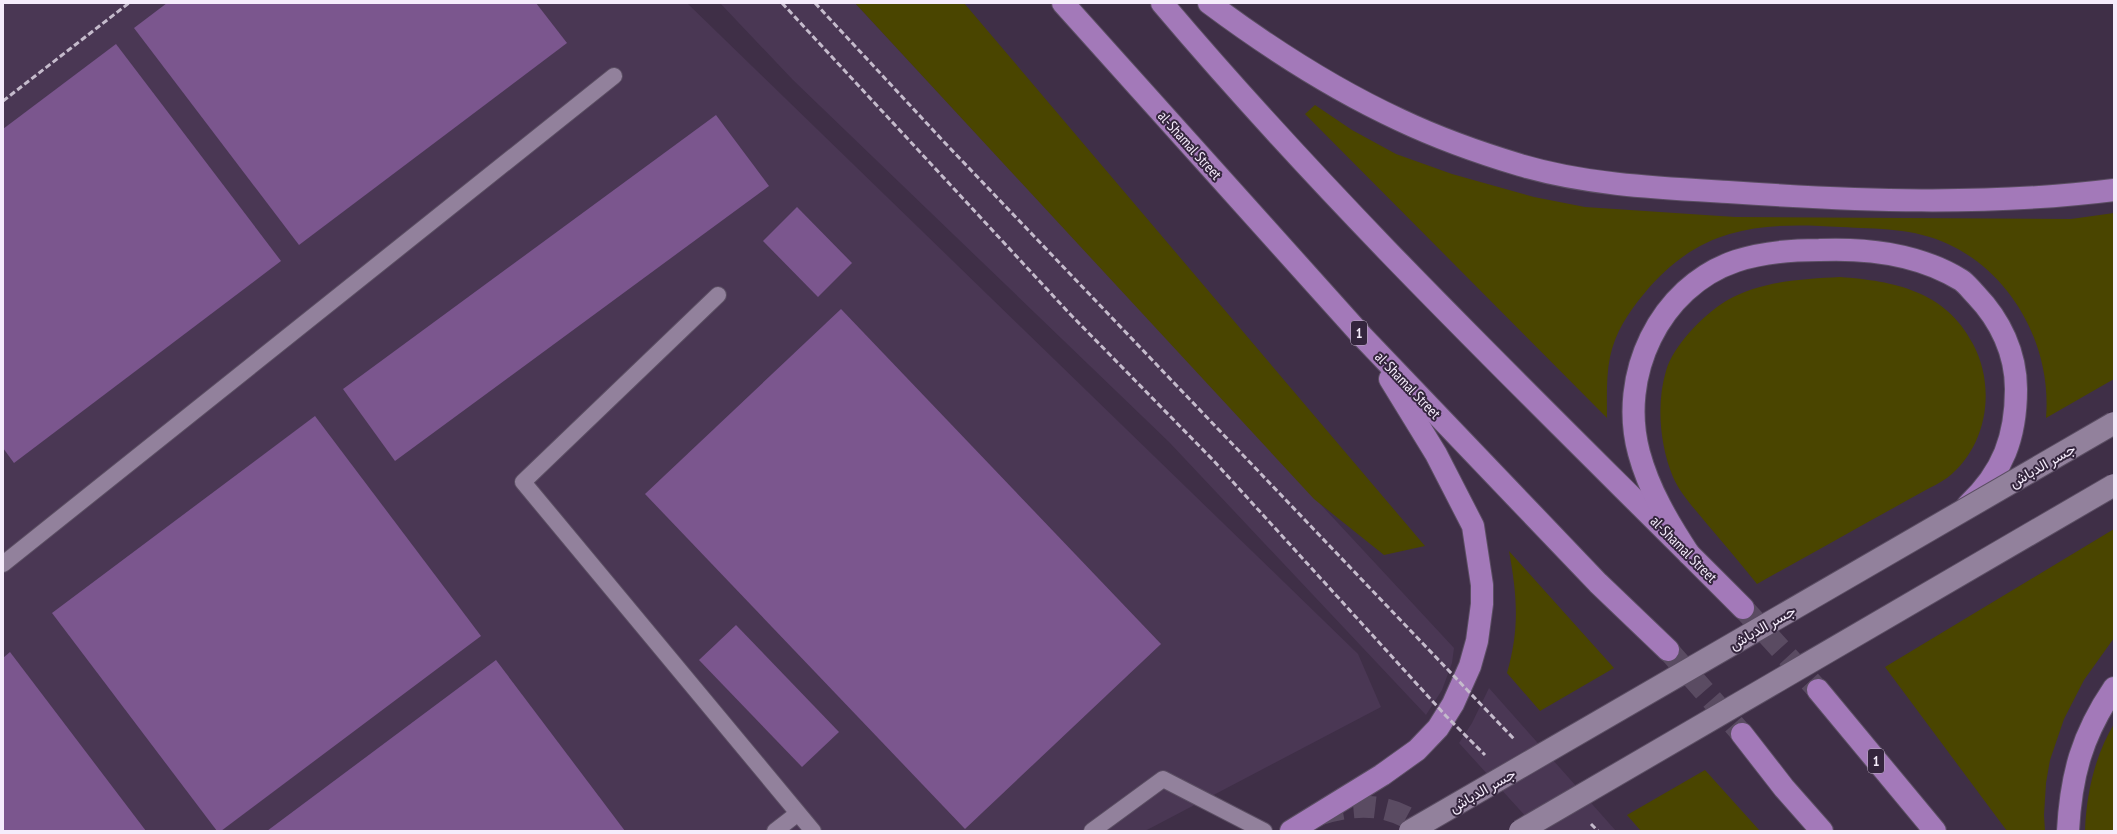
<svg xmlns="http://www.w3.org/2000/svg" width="2117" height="834" viewBox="0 0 2117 834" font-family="'PT Sans Narrow',Vazirmatn,sans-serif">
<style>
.built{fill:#4a3754}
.green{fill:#4a4500}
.building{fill:#7b568e}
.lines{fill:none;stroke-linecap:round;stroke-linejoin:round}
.highway-tunnel{stroke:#5a4b62;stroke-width:22;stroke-dasharray:22 11;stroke-linecap:butt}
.lane-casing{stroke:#5b4e63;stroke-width:18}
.highway-casing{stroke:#5b4e63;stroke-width:24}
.lane{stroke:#92819c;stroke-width:16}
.highway{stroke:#a379b9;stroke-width:22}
.rail{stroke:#c5bbcc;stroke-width:3;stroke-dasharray:6 3;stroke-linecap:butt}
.secondary-bridge-casing{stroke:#5b4e63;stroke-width:24;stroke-linecap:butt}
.secondary-bridge{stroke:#92819c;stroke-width:22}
.labels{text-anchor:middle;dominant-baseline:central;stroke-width:4;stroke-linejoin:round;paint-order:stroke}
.shield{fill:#34253d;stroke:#bbb0c2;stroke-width:1}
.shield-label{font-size:14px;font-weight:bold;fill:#f5ecfb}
.street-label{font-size:15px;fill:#f5ecfb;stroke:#34253d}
</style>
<rect width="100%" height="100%" fill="#3f2f47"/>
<g class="built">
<path d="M3,3H687L1358,654L1381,707L1145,831H3Z"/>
<path d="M720,3H855L1454,648L1452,663L1442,690L1426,715L1169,442L793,80Z"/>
<path d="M1489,688L1616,831H1539L1459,743L1472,723Z"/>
</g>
<g class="green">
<path d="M855,3H964L1425,546L1384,555L1314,499Z"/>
<path d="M1315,105L1352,130L1396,154L1452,174L1534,197L1585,207L1735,217L2071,219L2114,213V379L2046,418C2052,347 2013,274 1948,244C1915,228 1876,229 1841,227C1759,222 1699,226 1643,295C1628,313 1615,333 1610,357C1606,377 1607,398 1607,418L1305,114Z"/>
<path d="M1840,277C1894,281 1946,291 1973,344C1996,387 1988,446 1947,478C1940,483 1931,487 1924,491C1905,501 1887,512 1868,522C1831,543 1794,563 1757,584C1741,564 1724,544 1707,524C1695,509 1681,495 1673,477C1660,446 1656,404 1666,371C1673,346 1704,314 1726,301C1760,281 1802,279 1840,277Z"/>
<path d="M2114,529V638L2084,680L2064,719L2050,760L2046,783L2044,815L2045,831H2007L1885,667Z"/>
<path d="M1509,551L1614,668L1540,711L1507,673C1520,628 1517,595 1509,551Z"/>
<path d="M2114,724V831H2085C2086,795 2095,755 2114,724Z"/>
<path d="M1705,770L1760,831H1641L1627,815Z"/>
</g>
<g class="building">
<path d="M167,3H536L567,43L299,245L134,28Z"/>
<path d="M116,44L281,261L14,463L3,448V129Z"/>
<path d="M716,115L769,186L395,461L343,389Z"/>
<path d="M797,207L852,263L818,297L763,241Z"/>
<path d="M841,309L1161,644L965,829L645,494Z"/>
<path d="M315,416L481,636L221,831H217L52,613Z"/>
<path d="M736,625L839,732L802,767L699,660Z"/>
<path d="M10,652L146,831H3V658Z"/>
<path d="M496,660L625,831H267Z"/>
</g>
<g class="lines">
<g class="highway-tunnel">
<path d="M1743,608L1818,690"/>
<path d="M1668,650L1742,734"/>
<path d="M1321,814C1359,802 1395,803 1426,831"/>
</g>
<g class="lane-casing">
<g id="lane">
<path d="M718,295L523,482L813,831"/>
<path d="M3,564L614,76"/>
<path d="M775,831L797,814"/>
<path d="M1092,831L1163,779L1264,831"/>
</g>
</g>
<g class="highway-casing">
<g id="highway">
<path d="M1063,3L1362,336L1598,583L1668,650"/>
<path d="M1162,3C1343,217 1546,410 1743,608"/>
<path d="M1209,3C1268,47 1333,89 1400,120C1438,138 1480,153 1520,165C1587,185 1659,188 1728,192C1857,201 1986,206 2114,190"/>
<path d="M1689,554C1668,522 1649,490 1639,453C1618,376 1659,287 1736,261C1763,252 1790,250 1819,250C1866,248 1919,254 1961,280C1966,283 1971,290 1976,295C2000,320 2016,353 2016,389C2016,437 2003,472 1968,505"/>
<path d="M1818,690L1935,831"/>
<path d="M1742,734L1784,788L1822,831"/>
<path d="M1291,831L1382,775L1417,750L1438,728L1453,704L1470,666L1477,641L1482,604V585L1473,526L1436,454L1390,379"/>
<path d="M2068,831C2071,775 2082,735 2114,688"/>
</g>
</g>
<use href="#lane" class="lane"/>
<use href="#highway" class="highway"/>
<g class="rail">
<path d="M782,3L1069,313L1213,460L1446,716L1485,755"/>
<path d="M815,3L946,144L1514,739"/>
<path d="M3,101L129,3"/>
<path d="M1591,824L1598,831"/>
</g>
<g class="secondary-bridge-casing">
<g id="secondary-bridge">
<path d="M1410,831L2114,423"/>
<path d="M1520,831L2114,485"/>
</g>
</g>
<use href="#secondary-bridge" class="secondary-bridge"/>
</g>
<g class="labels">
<g class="shield">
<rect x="1351" y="321" width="16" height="24" rx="3"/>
<rect x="1868" y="749" width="16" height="24" rx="3"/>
</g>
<g class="shield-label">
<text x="1359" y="333">1</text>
<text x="1876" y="761">1</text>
</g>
<g class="street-label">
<text transform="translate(1190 145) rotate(48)">al-Shamal Street</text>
<text transform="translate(1408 385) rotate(46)">al-Shamal Street</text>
<text transform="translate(2042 465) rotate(-30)">جسر الدباش</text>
<text transform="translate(1684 549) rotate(45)">al-Shamal Street</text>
<text transform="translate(1762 627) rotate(-30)">جسر الدباش</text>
<text transform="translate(1482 790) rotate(-30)">جسر الدباش</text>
</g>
</g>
<rect width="2117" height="834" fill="none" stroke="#f5ecfb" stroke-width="8"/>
</svg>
